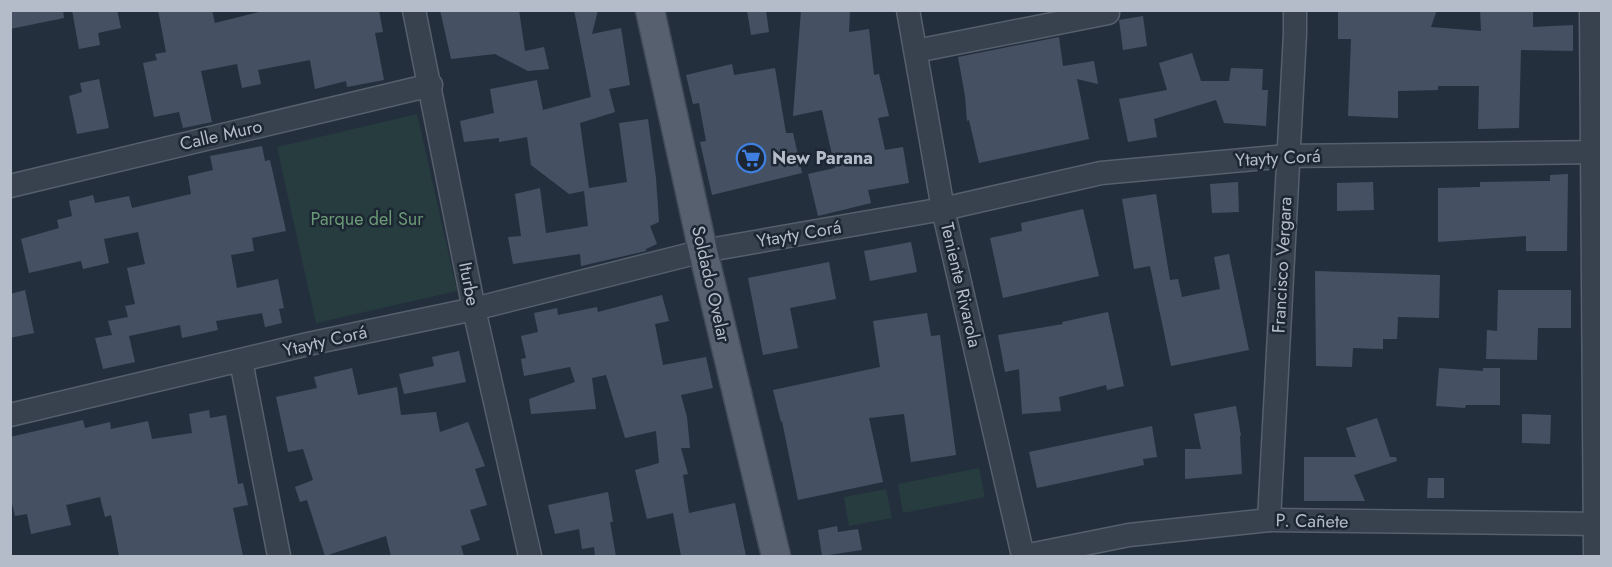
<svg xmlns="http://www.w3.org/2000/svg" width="1612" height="567" viewBox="0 0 1612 567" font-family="Jost,sans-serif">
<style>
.green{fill:#263c3f}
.building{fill:#455162}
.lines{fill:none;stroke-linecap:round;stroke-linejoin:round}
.minor-casing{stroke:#565f6c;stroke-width:25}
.major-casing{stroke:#414a57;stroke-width:31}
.minor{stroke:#38414e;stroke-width:22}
.major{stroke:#56606e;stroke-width:28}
.labels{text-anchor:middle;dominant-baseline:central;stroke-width:5;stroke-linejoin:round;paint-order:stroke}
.street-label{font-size:18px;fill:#b4bcc9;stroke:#1d2633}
.poi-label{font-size:18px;font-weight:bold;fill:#b4bcc9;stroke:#1d2633;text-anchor:start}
.park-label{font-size:18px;fill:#6b9a76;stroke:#1d2633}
</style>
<rect width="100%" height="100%" fill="#242f3e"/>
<g class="green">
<path d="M417,114L457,291L316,323L277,147Z"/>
<path d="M979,468L985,497L903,513L898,484Z"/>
<path d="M886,489L892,518L849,526L844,497Z"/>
</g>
<g class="building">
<path d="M10,10H63L64,18L10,29Z"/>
<path d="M72,10H117L121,28L98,33L100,45L79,49Z"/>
<path d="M158,10H212L215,23L267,10H379L383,32L375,33L384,80L347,87L346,81L315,89L310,60L258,70L261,84L242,88L237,64L201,71L212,122L183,128L179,112L154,117L143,63L157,60L155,54L166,52Z"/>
<path d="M440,10H519L525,51L544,47L549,69L528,71L495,54L451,59Z"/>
<path d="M574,10H598L592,34L621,28L630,85L609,89L615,112L580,123L589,188L627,182L619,123L648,119L656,178L659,222L650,226L657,244L646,249V251L581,266L580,254L513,264L508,237L521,236L515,194L540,188L546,233L588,226L584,191L569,194L531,165L527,137L499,142V138L464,142L460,121L494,113L490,89L537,80L543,110L591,97Z"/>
<path d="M747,10H766L769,32L751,35Z"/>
<path d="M801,10H850L849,32L869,29L874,75L879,74L889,116L878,118L885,150L903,147L909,183L868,190L871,203L818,216L808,174L835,168L822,110L793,116Z"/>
<path d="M1338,10H1437L1431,27L1481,31L1480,10H1533V27L1573,25V51L1521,50L1519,128L1478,129L1479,86H1438V90L1398,91V118L1348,116L1351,39H1338Z"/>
<path d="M1143,16L1147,46L1123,50L1119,20Z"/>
<path d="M1059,37L1063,66L1094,61L1098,84L1077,79L1089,139L979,163L969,120L967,121L965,96L958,57Z"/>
<path d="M1192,53L1201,81H1229L1231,68L1263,69L1262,90H1268L1266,126L1224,123L1216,100L1154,119L1157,137L1128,142L1119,99L1167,90L1159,63Z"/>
<path d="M732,64L734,75L775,68L786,133H793L802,173L712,195L700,142L706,141L699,103L693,104L686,75Z"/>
<path d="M99,79L109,128L77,134L69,96L82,92L80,83Z"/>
<path d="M262,146L265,161L270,160L286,231L252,238L254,251L231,255L237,288L278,279L284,308L279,309L282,323L265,327L262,313L216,321L218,330L182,338L180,325L129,336L135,362L103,369L95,338L112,335L108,321L128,317L125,306L135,304L127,268L145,264L138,232L104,239L109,263L83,269L81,261L29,273L21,239L59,228L57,220L72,216L69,201L93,195L95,203L129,196L132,208L191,194L188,176L213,170L210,156Z"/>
<path d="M1568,174L1567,251H1526V236L1438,242V188L1480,187V182L1550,181V175Z"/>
<path d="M1238,182L1239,212L1212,213L1210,184Z"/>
<path d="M1373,182L1374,210L1337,211V183Z"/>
<path d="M1156,194L1170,280L1178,279L1182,297L1220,289L1214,257L1229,254L1249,350L1171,366L1150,266L1134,269L1122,199Z"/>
<path d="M1083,209L1099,276L1003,298L990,238L1022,231L1021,223Z"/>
<path d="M911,242L917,272L870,281L864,251Z"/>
<path d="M829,262L836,299L790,308L798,348L763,355L748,278Z"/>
<path d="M1315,271L1440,275L1439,318L1398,317L1397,339H1383V349L1353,348L1352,367L1316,366Z"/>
<path d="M25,290L34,333L10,338V294Z"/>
<path d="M1498,290H1571V328H1538L1537,360L1486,359L1487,330L1497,331Z"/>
<path d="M662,295L669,321L655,324L663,365L706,357L713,388L681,395L687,417L690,448H681L688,474L683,475L689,513L735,503L746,556H681L673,513L647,519L635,470L659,463L656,431L625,438L606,375L592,378L596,409L531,414L529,399L575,382L570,367L524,376L521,359L526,358L521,336L538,332L534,313L557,308L558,315L597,307L598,312Z"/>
<path d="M1108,312L1124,386L1107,390L1106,385L1059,397L1061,411L1022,414L1019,369L1005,372L998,335L1063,324L1062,322Z"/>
<path d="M927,313L931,336L940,335L956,455L911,462L904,414L869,418L883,482L798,500L782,421L781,422L773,390L880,367L873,321Z"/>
<path d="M459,351L466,382L404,394L399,374L434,366L432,357Z"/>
<path d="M352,368L358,395L397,387L401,415L436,412L440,432L468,422L485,466L475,469L487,505L470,510L480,540L461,546L464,556H391L386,536L325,556L307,500L300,502L295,487L313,480L303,449L288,452L276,397L317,388L314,377Z"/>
<path d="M1439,368L1483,371V368H1500V405H1466L1465,408L1436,406Z"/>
<path d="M1236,406L1241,436H1240L1242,474L1185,479V449H1201L1194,414Z"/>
<path d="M209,410L210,418L226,415L238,484L243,483L248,505L233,508L243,556H119L111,515L105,517L100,497L66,505L71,525L31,534L27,514L15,516L10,495V437L83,420L85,428L110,422L111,429L148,421L152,439L192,433L189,414Z"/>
<path d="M1522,414L1551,415L1550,444L1522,443Z"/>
<path d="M1377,418L1390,457H1396L1397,461L1354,475L1365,501H1304V457H1356L1346,428Z"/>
<path d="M1152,426L1157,457L1143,459L1144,465L1037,488L1029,452Z"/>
<path d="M1428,478H1444V498H1427Z"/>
<path d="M608,492L613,522H610L616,556H595L594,547L582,549L579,529L555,534L548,505Z"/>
<path d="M837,526L838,532L858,529L862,550L822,556L818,530Z"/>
</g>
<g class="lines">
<g class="minor-casing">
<g id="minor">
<path d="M414,10L474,309L530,556"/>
<path d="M908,10L943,209L1023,556"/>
<path d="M1591,10L1595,556"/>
<path d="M916,51L1108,13"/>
<path d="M10,186L431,85"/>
<path d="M241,361L279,556"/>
<path d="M10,415L308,344L474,309L703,251L943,209L1101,173L1287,156L1602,152"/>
<path d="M1269,520L1295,34V10"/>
<path d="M1024,556L1129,535L1269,520L1602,524"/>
</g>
</g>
<g class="major-casing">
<path id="major" d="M650,10L703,251L776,556"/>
</g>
<use href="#minor" class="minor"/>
<use href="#major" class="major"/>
</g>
<defs>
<g id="supermarket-ring" transform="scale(1.5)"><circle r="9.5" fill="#1d2633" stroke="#3f7fe0" stroke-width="1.5"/><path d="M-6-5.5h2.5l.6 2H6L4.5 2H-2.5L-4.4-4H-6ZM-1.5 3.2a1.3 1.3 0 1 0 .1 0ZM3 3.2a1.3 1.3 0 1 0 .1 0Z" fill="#3f7fe0"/></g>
</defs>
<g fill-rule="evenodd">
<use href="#supermarket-ring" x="751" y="158"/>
</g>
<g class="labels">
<g class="street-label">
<text transform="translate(221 135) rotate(-13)">Calle Muro</text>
<text transform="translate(1278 158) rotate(-3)">Ytayty Corá</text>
<text transform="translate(799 234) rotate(-10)">Ytayty Corá</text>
<text transform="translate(1282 265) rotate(-87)">Francisco Vergara</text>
<text transform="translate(469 284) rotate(79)">Iturbe</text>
<text transform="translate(711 284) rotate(77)">Soldado Ovelar</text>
<text transform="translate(961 285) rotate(77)">Teniente Rivarola</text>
<text transform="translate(325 341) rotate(-13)">Ytayty Corá</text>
<text transform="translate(1312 521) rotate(1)">P. Cañete</text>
</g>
<g class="poi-label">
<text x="772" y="158">New Parana</text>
</g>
<g class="park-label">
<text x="367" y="219">Parque del Sur</text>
</g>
</g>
<rect width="1612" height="567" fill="none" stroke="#b4bcc9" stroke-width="24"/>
</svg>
